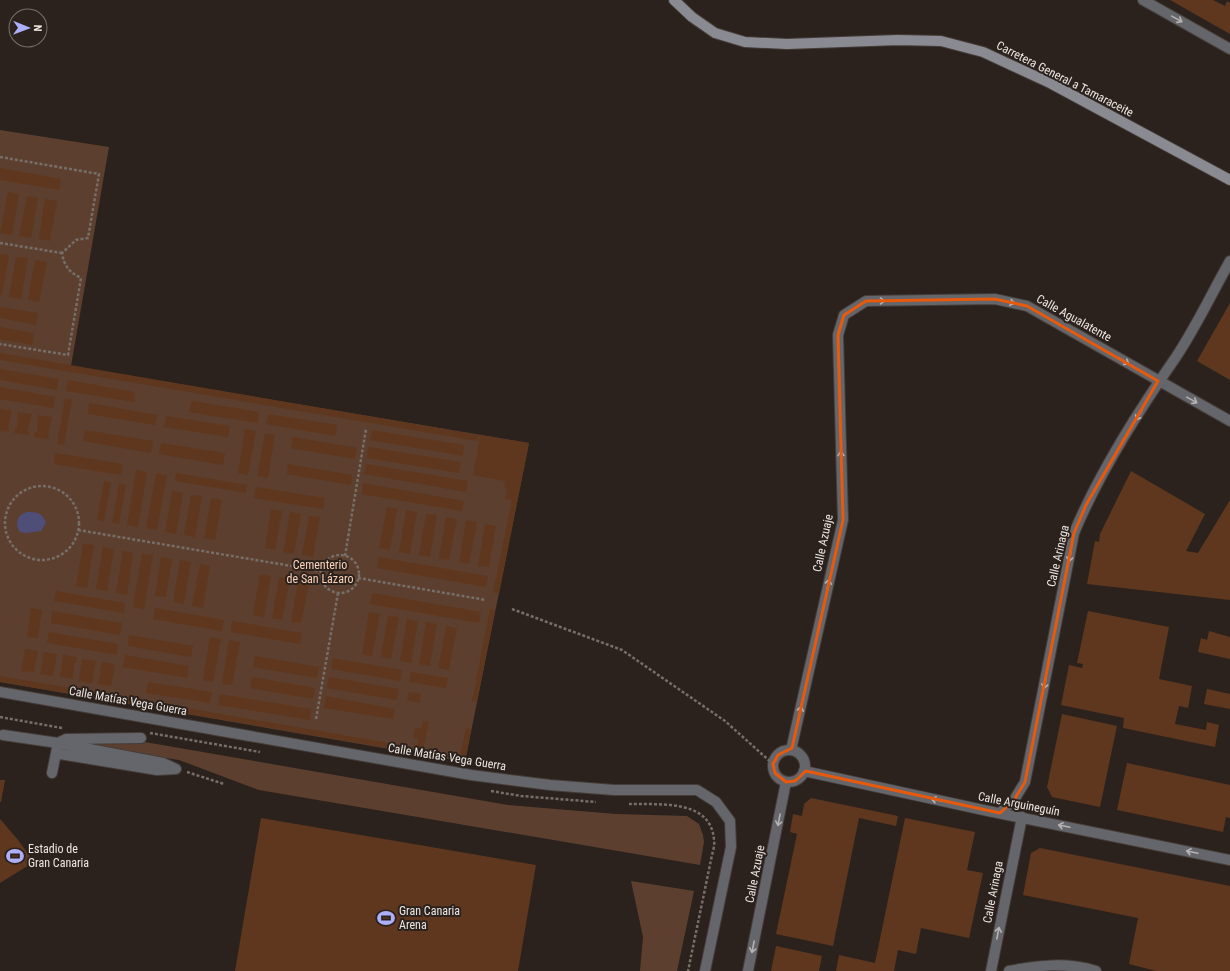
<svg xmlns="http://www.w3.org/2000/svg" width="1230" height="971" viewBox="0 0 1230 971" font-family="'Roboto Condensed',sans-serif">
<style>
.green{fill:#5c3f2e}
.water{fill:#4e4e78}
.building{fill:#5f371e}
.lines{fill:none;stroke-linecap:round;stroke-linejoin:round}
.street-casing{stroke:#463d39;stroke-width:12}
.secondary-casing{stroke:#463d39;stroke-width:12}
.path{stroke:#766e69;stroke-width:2.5;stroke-dasharray:3 2;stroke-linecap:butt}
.street{stroke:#65666b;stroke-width:10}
.secondary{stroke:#8a8b92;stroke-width:10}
.oneway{stroke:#b6b2b2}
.marked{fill:none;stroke:#e8590c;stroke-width:3;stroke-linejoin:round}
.labels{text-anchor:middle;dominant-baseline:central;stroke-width:4;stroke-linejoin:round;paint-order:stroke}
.street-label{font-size:12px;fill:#ece5e2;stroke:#2b221d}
.park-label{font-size:12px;fill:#fdd2b9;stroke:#2b221d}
.poi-label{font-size:12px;fill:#ece5e2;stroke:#2b221d;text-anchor:start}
</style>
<rect width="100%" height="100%" fill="#2b221d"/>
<g class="green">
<path d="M0,130L109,147L71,366L529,443L465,762L0,682Z"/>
<path d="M139,741L508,805L616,814L687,816L699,824L703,835L704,842L700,865L259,790L179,760L87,746V743Z"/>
<path d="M631,881L694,891L677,971H640L643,937Z"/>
</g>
<path class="water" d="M27,512C37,512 43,513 46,523L41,531L26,533L20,532C14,523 17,515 27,512Z"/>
<g class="building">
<path d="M1170,0H1213L1225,6L1227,1L1230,3V34Z"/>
<path d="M0,168L61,179L59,190L0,180Z"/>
<path d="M8,192L19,194L12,235L0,233Z"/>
<path d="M27,196L38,198L31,238L19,236Z"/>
<path d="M45,199L57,201L50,241L39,239Z"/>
<path d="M0,254L9,255L2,295H0Z"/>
<path d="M16,257L28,258L21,299L9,297Z"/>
<path d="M35,260L47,262L39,302L28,300Z"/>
<path d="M1230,303V380L1197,361Z"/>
<path d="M0,307L38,313L36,325L0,318Z"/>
<path d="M0,327L34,333L32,345L0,339Z"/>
<path d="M0,353L479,435L477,441L0,360Z"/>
<path d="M0,369L59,379L57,390L0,380Z"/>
<path d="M68,380L135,392L134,402L66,391Z"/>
<path d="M0,387L55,397L54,408L0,399Z"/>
<path d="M65,398L72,400L64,445L57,444Z"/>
<path d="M192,401L259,412L258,423L189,412Z"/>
<path d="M89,403L158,415L155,425L88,414Z"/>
<path d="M0,409L12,411L8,427L9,432L0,431Z"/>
<path d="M18,412L32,414L28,430L29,435L14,433L15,428H17Z"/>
<path d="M268,414L337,425L335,436L266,424Z"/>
<path d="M38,415L52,417L48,433H49L48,439L34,437L35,431L37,432Z"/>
<path d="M166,416L230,426L228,437L164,427Z"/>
<path d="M245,429L256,431L248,475L238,473Z"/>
<path d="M85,430L153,441L151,453L83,441Z"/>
<path d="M372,430L464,445L463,456L370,440Z"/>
<path d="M265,433L275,435L268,478L257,476Z"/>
<path d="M480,435L529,443L499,594L493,592L512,500L505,499L507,489L504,488L505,481L473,475Z"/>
<path d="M293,437L357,448L355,459L291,448Z"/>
<path d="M161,443L225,453L223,465L159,454Z"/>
<path d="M369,447L461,462L459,473L367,458Z"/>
<path d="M55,453L123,464L121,475L54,464Z"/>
<path d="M288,464L352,475L351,485L287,474Z"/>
<path d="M366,464L468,481L466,492L364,474Z"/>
<path d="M136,470L147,472L138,527L127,525Z"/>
<path d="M1131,471L1205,514L1186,551L1198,553L1230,500V600L1087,584L1095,541L1099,542L1100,534Z"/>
<path d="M156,473L167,475L157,530L146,528Z"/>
<path d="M176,473L247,485L246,493L175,481Z"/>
<path d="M104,481L111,482L104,521L97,520Z"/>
<path d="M363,483L464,501L462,511L362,494Z"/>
<path d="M119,484L126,485L119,524L112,522Z"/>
<path d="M256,487L325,498L323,509L254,498Z"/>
<path d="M172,491L183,493L176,534L165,532Z"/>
<path d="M191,495L202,496L195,537L184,535Z"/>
<path d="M211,498L222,500L215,540L204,538Z"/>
<path d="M387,507L397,509L390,550L379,548Z"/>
<path d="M271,509L282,511L275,550L265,548Z"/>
<path d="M406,510L417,512L410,554L399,552Z"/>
<path d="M290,512L301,514L294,554L283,552Z"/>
<path d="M426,514L437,515L430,557L419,555Z"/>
<path d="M309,516L320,517L313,557L302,555Z"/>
<path d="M446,517L457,519L449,560L439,559Z"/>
<path d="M466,520L477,522L469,564L459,562Z"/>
<path d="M485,524L496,526L489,567L478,566Z"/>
<path d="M83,544L94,545L87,588L76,586Z"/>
<path d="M103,547L114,549L107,591L96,589Z"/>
<path d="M123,551L133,553L127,595L116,593Z"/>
<path d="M142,554L153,555L144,609L133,607Z"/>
<path d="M161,557L172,559L166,597L155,596Z"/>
<path d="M379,557L488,576L486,587L377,568Z"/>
<path d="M180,560L191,562L184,604L173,602Z"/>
<path d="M200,564L210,566L203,608L192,606Z"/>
<path d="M260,574L271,576L264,617L253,615Z"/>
<path d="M279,577L290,579L282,620L272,618Z"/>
<path d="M298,581L309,583L301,623L291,622Z"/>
<path d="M56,591L125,603L124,613L54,601Z"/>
<path d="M372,593L481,612L479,623L370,604Z"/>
<path d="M31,608L42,610L38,638L27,637Z"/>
<path d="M155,608L224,620L222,631L153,619Z"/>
<path d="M490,609L495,610L477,702L472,701Z"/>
<path d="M52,611L122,623L120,635L51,623Z"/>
<path d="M1088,611L1169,627L1159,679L1192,686L1188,708L1179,706L1175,724L1206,730L1207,722L1219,725L1215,747L1123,728L1124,718L1061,705L1069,665L1082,668L1083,664L1077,663Z"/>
<path d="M369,612L380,614L372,656L362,654Z"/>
<path d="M388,616L399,617L391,659L381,657Z"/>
<path d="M407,619L418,621L411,663L400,661Z"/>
<path d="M232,621L302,633L300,644L231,632Z"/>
<path d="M426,622L437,624L430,666L419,664Z"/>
<path d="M446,626L457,628L449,670L438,668Z"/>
<path d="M1209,631L1230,637V659L1198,652L1201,638L1207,640Z"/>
<path d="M49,632L118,644L117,655L47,643Z"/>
<path d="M129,635L193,646L191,657L128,646Z"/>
<path d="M210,637L221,639L213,682L203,680Z"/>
<path d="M229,640L240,642L232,685L222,684Z"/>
<path d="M25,649L38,651L34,672L21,671Z"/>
<path d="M44,652L57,654L53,676L40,674Z"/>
<path d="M63,655L77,657L76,663H74L73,679L60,677Z"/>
<path d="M125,655L189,666L187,678L123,667Z"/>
<path d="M255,656L319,667L317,678L253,667Z"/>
<path d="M333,658L402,670L400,681L331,669Z"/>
<path d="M82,659L96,661L92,683L79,681Z"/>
<path d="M102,662L115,664L111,686L98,684Z"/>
<path d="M411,672L448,678L446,688L409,682Z"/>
<path d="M0,676L395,744L394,749L0,682Z"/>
<path d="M252,677L315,688L313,699L250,688Z"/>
<path d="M329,677L399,689L397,700L327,688Z"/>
<path d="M148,682L212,692L210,703L146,693Z"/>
<path d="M1207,689L1230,694V709L1204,704Z"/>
<path d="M409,692L421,694L420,703L407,700Z"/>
<path d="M220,694L311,709L310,720L218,705Z"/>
<path d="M326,696L395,709L393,719L324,708Z"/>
<path d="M1062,714L1117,726L1100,807L1052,797L1047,787Z"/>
<path d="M423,721L429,722L422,754L416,753L418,739L413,738L415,728L421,729Z"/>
<path d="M466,728L471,729L465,762L459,761Z"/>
<path d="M1127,763L1230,785V818L1226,817L1223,832L1117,810Z"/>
<path d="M0,780H5L1,802H0Z"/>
<path d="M811,798L898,816L896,826L859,818L833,946L776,934L797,834L790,832L793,814L802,816L804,804Z"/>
<path d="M261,818L536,865L518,971H235Z"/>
<path d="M905,818L975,832L967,870L983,873L969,938L921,928L916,954L898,950L894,971H836L839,955L875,963Z"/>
<path d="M0,819L18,840L34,862L0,883Z"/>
<path d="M1040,848L1230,886V971H1156L1129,964L1138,918L1023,895L1031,853Z"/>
<path d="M776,946L822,956L819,971H771Z"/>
</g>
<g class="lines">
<g class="street-casing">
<g id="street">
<path d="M1143,0L1230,49"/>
<path d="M0,692L471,775L550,785L614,790H697L716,802L730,821L731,847L705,971"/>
<path d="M3,735L58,743L163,763L176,769L157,770L60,754"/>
<path d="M791,750L843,520L838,335L844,315L866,301L995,299L1027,306L1230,421"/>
<circle cx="789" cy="766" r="16"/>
<path d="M804,771L988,811L1230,860"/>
<path d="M52,773L58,743L66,739L141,738"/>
<path d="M1000,813L1014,800L1025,782L1074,533C1099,473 1139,410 1176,357C1196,327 1212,293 1230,261"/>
<path d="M748,971L786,782"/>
<path d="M991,971L1022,817"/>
<path d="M1009,971C1038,965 1067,962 1096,971"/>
</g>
</g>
<g class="secondary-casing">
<path id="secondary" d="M674,0L692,17L715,33L745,42L787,44L898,40L941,41L983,52L1050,83L1230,180"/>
</g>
<g class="path">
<path d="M0,157L99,174L88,238L76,240L62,253C64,266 69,272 81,278L68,355L0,344"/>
<path d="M0,243L62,253"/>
<circle cx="42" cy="523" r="37"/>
<path d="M78,530L321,571"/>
<circle cx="340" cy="574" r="19"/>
<path d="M345,556L366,429"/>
<path d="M358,578L486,600"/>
<path d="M512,609L622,650L725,721L773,764"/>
<path d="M0,717L62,728"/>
<path d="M316,719L338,593"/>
<path d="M150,733L260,752"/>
<path d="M187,772L224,784"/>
<path d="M491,791L521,796L596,802"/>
<path d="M629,804C658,805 711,798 714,840C715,845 713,851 712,855L688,971"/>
</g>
<use href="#street" class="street"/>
<use href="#secondary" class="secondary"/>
</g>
<defs><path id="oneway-shaft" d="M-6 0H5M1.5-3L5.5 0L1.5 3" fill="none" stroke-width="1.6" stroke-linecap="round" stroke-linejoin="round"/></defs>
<g class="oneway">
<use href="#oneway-shaft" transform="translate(1177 19) rotate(29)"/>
<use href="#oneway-shaft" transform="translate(879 301) rotate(-1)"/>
<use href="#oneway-shaft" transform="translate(1009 302) rotate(13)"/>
<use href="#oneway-shaft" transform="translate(1124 361) rotate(30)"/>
<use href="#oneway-shaft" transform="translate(1192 400) rotate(29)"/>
<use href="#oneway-shaft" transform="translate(1139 415) rotate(120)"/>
<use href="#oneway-shaft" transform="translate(841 457) rotate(-92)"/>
<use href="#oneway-shaft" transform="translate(1070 556) rotate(101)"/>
<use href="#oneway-shaft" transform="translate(828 585) rotate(-78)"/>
<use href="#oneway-shaft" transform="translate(1045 683) rotate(101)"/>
<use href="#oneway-shaft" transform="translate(800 712) rotate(-78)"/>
<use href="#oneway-shaft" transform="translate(937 800) rotate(-168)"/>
<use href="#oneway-shaft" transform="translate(779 820) rotate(101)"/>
<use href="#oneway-shaft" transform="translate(1064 826) rotate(-168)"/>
<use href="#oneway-shaft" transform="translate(1192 852) rotate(-168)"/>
<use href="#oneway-shaft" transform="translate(998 933) rotate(-79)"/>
<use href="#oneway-shaft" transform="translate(753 947) rotate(101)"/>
</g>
<path class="marked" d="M995,299L1027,306L1158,381L1086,505L1074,533L1025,782L1014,800L1000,813L806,771L795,781L786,782L775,773L773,764L778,755L792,748L843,520L838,335L844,315L866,301Z"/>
<defs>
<g id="stadium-bare" transform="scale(1.38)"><path d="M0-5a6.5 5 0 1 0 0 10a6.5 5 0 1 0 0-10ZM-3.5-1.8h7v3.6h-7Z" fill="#adaffb" stroke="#2b221d" stroke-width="2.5" paint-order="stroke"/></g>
</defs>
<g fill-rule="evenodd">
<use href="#stadium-bare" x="15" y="856"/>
<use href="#stadium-bare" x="386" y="918"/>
</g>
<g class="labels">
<g class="street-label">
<text transform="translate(1065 79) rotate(27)">Carretera General a Tamaraceite</text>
<text transform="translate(1074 318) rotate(29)">Calle Agualatente</text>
<text transform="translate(823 543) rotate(-78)">Calle Azuaje</text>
<text transform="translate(1058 556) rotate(-77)">Calle Arinaga</text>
<text transform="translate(128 701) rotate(10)">Calle Matías Vega Guerra</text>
<text transform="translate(447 757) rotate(9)">Calle Matías Vega Guerra</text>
<text transform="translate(1019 804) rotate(11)">Calle Arguineguín</text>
<text transform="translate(755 874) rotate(-79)">Calle Azuaje</text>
<text transform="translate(993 892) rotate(-79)">Calle Arinaga</text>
</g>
<g class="park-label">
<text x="320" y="565">Cementerio<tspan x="320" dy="14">de San Lázaro</tspan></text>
</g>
<g class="poi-label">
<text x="28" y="849">Estadio de<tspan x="28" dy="14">Gran Canaria</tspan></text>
<text x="399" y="911">Gran Canaria<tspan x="399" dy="14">Arena</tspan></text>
</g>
</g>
<g transform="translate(28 28) rotate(91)"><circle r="19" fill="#2b221d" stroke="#78706c"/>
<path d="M0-3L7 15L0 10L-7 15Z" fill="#adaffb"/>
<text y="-6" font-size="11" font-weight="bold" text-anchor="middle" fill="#ece5e2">N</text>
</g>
</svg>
